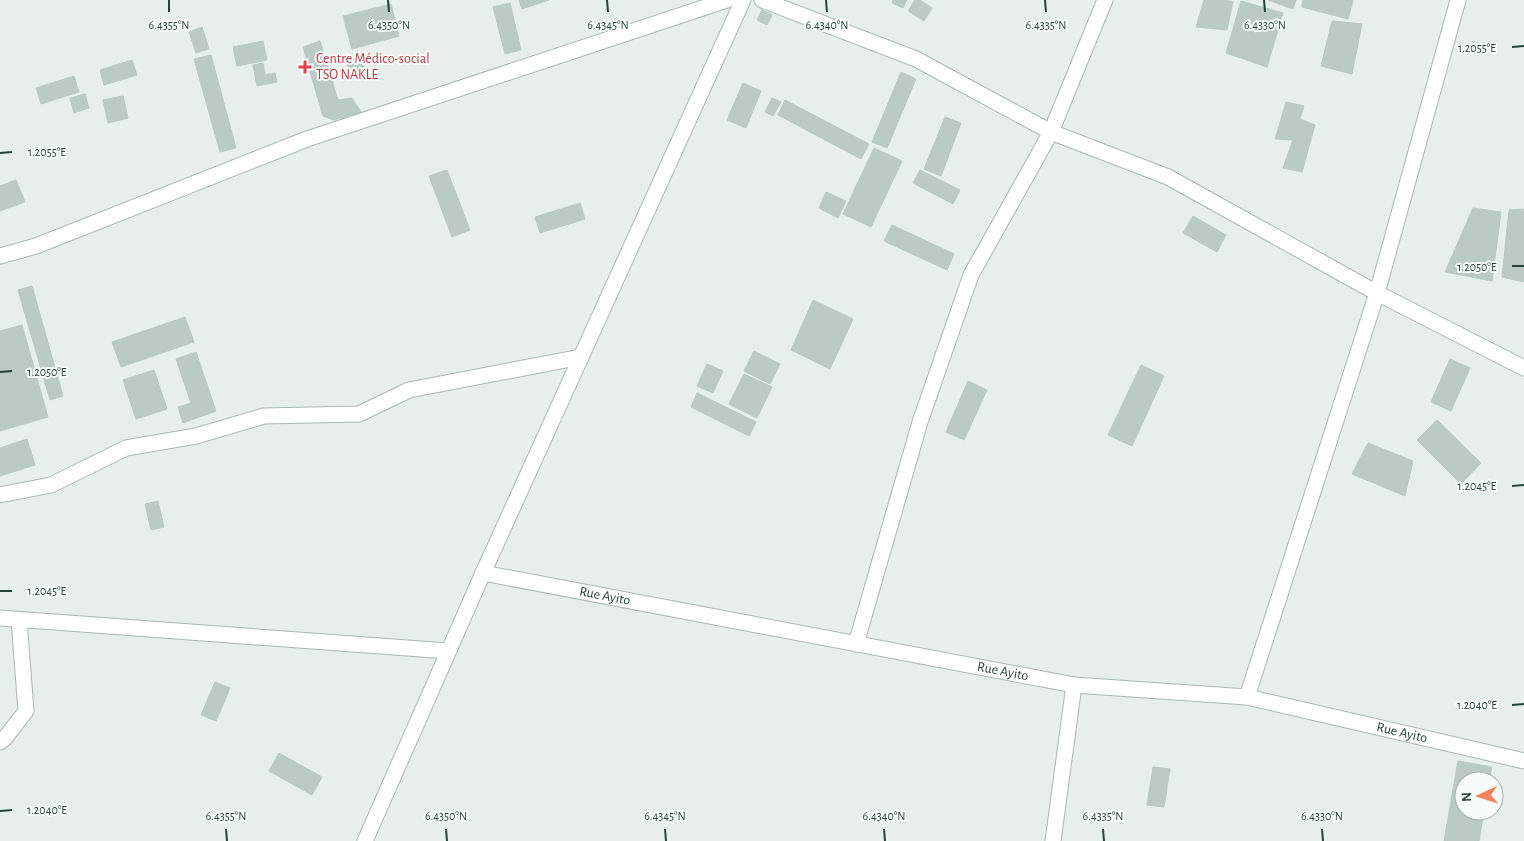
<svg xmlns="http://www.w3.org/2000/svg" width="1524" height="841" viewBox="0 0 1524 841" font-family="'Alegreya Sans',sans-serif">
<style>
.building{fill:#bbcac4;stroke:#b8c9c2}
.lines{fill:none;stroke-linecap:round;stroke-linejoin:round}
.minor-casing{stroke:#a8b8b2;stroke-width:17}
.minor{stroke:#fff;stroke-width:15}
.ticks{fill:none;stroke:#24423a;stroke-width:2}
.health-dot{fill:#e0444e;stroke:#f7fbf9;stroke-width:2}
.labels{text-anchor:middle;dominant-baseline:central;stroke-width:4;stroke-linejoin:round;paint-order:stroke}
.health-label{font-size:14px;fill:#be3a42;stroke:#f7fbf9;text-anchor:start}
.street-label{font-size:14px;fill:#24423a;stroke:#f7fbf9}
.ticks-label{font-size:12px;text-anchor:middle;fill:#24423a;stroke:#f7fbf9;stroke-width:4;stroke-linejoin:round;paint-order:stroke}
</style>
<rect width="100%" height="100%" fill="#e6efeb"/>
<g class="building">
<path d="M519,0H549L522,9Z"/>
<path d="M893,0H907L903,8L892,3Z"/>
<path d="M915,0H920L932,8L924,21L908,11Z"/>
<path d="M1204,0H1224L1233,2L1227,30L1196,27Z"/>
<path d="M1268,0H1296L1293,9Z"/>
<path d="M1303,0H1353L1348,19L1302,7Z"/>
<path d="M1241,1L1283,13L1267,67L1226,53Z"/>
<path d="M510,3L521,50L505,54L493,7Z"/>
<path d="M391,4L399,36L352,49L343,16Z"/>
<path d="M762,10L772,15L767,25L757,20Z"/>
<path d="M1332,21L1362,24L1352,74L1321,66Z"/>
<path d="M202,27L209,49L196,53L189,32Z"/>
<path d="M263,41L267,60L237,66L233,47Z"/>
<path d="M320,41L338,100L352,98L361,112L334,120L323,116L303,47Z"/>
<path d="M211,55L236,148L220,152L194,59Z"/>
<path d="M363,56L364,70L348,71L347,57Z"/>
<path d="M132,60L137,75L104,85L100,70Z"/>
<path d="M263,63L265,75L275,73L277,82L257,86L253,65Z"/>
<path d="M901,72L916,79L887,148L872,142Z"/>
<path d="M74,76L79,92L41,104L36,88Z"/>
<path d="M743,83L761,91L746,128L727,120Z"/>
<path d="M85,94L89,108L74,113L70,98Z"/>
<path d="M123,96L128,118L108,123L103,100Z"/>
<path d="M772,98L781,102L773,116L765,112Z"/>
<path d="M785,100L869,144L861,159L778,115Z"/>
<path d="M1286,102L1304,106L1300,119L1315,125L1302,172L1283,168L1293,140L1275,139Z"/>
<path d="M945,117L961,123L941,176L924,169Z"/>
<path d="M874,148L902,161L871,227L843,214Z"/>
<path d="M447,170L470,230L452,237L429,176Z"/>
<path d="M920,170L960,190L953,204L913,183Z"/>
<path d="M16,180L25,202L0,211V186Z"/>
<path d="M826,192L846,201L838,218L819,208Z"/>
<path d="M580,203L585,219L540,233L535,217Z"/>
<path d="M1473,208L1501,212L1492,281L1445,272Z"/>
<path d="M1524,209V282L1502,277L1509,210Z"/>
<path d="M1193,216L1226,235L1217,252L1183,233Z"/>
<path d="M892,225L954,254L947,270L884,241Z"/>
<path d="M32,286L63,396L50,400L18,290Z"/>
<path d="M813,300L853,319L830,369L791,350Z"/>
<path d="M185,317L194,342L121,367L112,342Z"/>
<path d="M22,325L48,417L0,431V331Z"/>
<path d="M754,351L780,364L770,384L744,371Z"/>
<path d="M196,352L216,411L183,423L178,407L191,403L176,359Z"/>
<path d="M1450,359L1470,368L1451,411L1431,402Z"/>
<path d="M707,364L723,371L713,393L697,386Z"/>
<path d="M1141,365L1164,376L1132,446L1108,435Z"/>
<path d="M154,370L167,409L136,419L123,380Z"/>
<path d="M744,374L772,387L757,418L729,404Z"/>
<path d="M968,381L987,390L964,440L946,432Z"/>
<path d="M697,393L756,422L749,436L691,407Z"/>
<path d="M1437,420L1481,463L1461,484L1417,440Z"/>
<path d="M27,439L35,465L0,476V448Z"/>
<path d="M1368,443L1413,461L1405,496L1352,474Z"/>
<path d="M158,501L164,527L151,530L145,504Z"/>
<path d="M215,682L230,688L216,721L201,715Z"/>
<path d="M279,753L322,777L312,795L269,771Z"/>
<path d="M1458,761L1492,767L1489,781H1464V811H1484L1479,841H1444Z"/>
<path d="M1153,767L1170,769L1164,807L1147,805Z"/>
</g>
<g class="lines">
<g class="minor-casing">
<g id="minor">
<path d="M762,0L916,59L1051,132L1168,177L1377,293L1524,368"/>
<path d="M0,256L36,246L307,139L727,0"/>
<path d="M0,495L51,485L126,448L196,436L264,416L359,414L409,390L581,357"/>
<path id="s1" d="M483,573L1074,685L1247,697L1524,761"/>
<path d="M0,618L448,651"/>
<path d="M856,644L920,422L971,275L1051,132L1105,0"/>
<path d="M1247,697L1377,293L1458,0"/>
<path d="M0,742L5,738L26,711L19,620"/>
<path d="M365,841L483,573L743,0"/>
<path d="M1053,841L1074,685"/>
</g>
</g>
<use href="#minor" class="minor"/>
</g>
<path class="ticks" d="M169,0V12M388,0L389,12M607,0L608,12M826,0L827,12M1045,0L1046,12M1264,0L1265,12M1512,47L1524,46M0,153L12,152M1512,266H1524M0,372L12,371M1512,486L1524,485M0,591H12M1512,705L1524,704M0,811L12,810M226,829L227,841M446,829L447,841M665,829L666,841M884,829L885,841M1103,829L1104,841M1322,829L1323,841"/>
<path class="health-dot" d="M302.5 59.5h5v5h5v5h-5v5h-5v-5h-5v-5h5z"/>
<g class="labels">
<g class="health-label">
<text x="316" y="59">Centre Médico-social<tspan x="316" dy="16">TSO NAKLE</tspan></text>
</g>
<g class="street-label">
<text stroke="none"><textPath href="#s1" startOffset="124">Rue Ayito</textPath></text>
<text stroke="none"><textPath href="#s1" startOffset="529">Rue Ayito</textPath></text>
<text stroke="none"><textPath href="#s1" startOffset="934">Rue Ayito</textPath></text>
</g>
</g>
<g class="ticks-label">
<text x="169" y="29">6.4355°N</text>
<text x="389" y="29">6.4350°N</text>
<text x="608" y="29">6.4345°N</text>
<text x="827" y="29">6.4340°N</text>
<text x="1046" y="29">6.4335°N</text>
<text x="1265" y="29">6.4330°N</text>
<text x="1477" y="52">1.2055°E</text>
<text x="47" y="156">1.2055°E</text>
<text x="1477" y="271">1.2050°E</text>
<text x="47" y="376">1.2050°E</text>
<text x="1477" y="490">1.2045°E</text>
<text x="47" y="595">1.2045°E</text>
<text x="1477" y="709">1.2040°E</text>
<text x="47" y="814">1.2040°E</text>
<text x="226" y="820">6.4355°N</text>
<text x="446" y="820">6.4350°N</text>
<text x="665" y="820">6.4345°N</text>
<text x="884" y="820">6.4340°N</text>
<text x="1103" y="820">6.4335°N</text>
<text x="1322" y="820">6.4330°N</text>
</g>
<g transform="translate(1479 796) rotate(266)"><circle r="24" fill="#f7fbf9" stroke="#a3b1ad"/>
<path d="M0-4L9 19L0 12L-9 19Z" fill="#f4845f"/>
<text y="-8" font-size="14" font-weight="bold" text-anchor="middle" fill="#24423a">N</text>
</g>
</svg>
